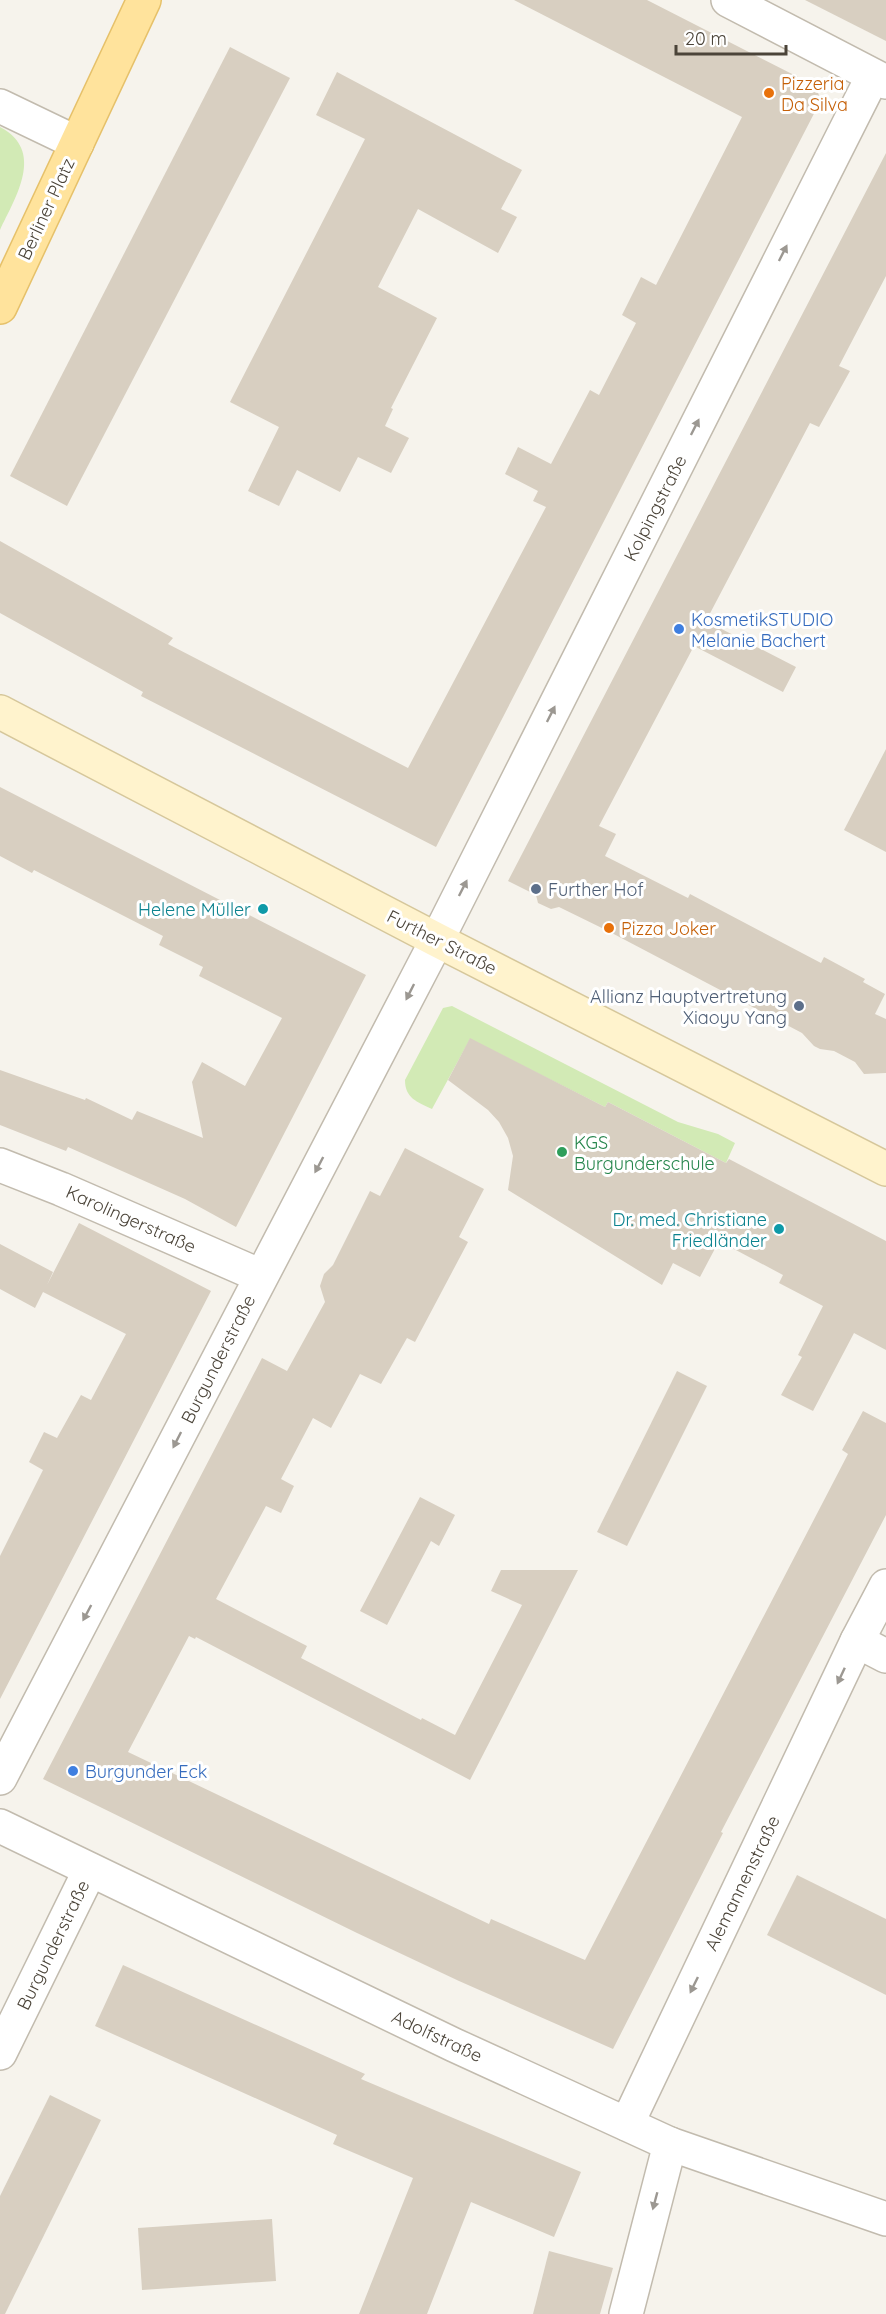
<svg xmlns="http://www.w3.org/2000/svg" width="886" height="2314" viewBox="0 0 886 2314" font-family="Quicksand,sans-serif">
<style>
.green{fill:#d2eab5}
.building{fill:#d8cfc1}
.lines{fill:none;stroke-linecap:round;stroke-linejoin:round}
.minor-casing{stroke:#c2bbae;stroke-width:36}
.secondary-casing{stroke:#d6c79b;stroke-width:36}
.primary-casing{stroke:#e6c16a;stroke-width:36}
.minor{stroke:#fff;stroke-width:33}
.secondary{stroke:#fff3cd;stroke-width:33}
.primary{stroke:#ffe39c;stroke-width:33}
.oneway{fill:#9c9892}
.food-dot{fill:#e8710a;stroke:#fff;stroke-width:2}
.shop-dot{fill:#3f7fe0;stroke:#fff;stroke-width:2}
.service-dot{fill:#5c6f8a;stroke:#fff;stroke-width:2}
.culture-dot{fill:#0f9aa8;stroke:#fff;stroke-width:2}
.leisure-dot{fill:#2e9e5b;stroke:#fff;stroke-width:2}
.labels{text-anchor:middle;dominant-baseline:central;stroke-width:6;stroke-linejoin:round;paint-order:stroke}
.food-label{font-size:18px;fill:#c56008;stroke:#fff;text-anchor:start}
.street-label{font-size:18px;fill:#4b4439;stroke:#fff}
.shop-label{font-size:18px;fill:#366cbe;stroke:#fff;text-anchor:start}
.service-label{font-size:18px;fill:#4e5e75;stroke:#fff;text-anchor:start}
.culture-label{font-size:18px;fill:#0d838f;stroke:#fff;text-anchor:end}
.leisure-label{font-size:18px;fill:#27864d;stroke:#fff;text-anchor:start}
</style>
<rect width="100%" height="100%" fill="#f6f3ec"/>
<g class="green">
<path d="M0,127C46,151 15,198 0,230Z"/>
<path d="M452,1006L678,1122L718,1134L735,1143L726,1163L608,1102L605,1107L470,1039L432,1109C417,1102 405,1098 405,1080L443,1008Z"/>
</g>
<g class="building">
<path d="M514,0H647L798,77L816,88L821,100L436,847L141,696L143,692L0,613V541L173,638L168,644L408,768L546,507L533,501L538,491L505,474L518,447L551,464L590,390L599,395L636,323L622,315L641,277L656,285L742,117Z"/>
<path d="M805,0H886V41Z"/>
<path d="M230,47L290,78L67,506L10,476Z"/>
<path d="M337,72L522,170L501,209L517,217L498,253L418,209L378,287L437,318L391,408L393,409L385,426L409,438L391,473L358,457L340,492L297,470L279,506L248,491L279,427L230,402L365,139L316,115Z"/>
<path d="M886,153V276L839,366L850,371L819,427L810,423L706,621L796,667L783,692L694,646L599,826L616,834L605,856L688,898L690,894L821,963L824,957L865,979L863,982L885,994L875,1014L886,1019V1073L864,1074L855,1062L834,1051L820,1049L814,1046L802,1033L608,931L559,907L551,909L538,903L536,895L508,881Z"/>
<path d="M886,749V852L844,830Z"/>
<path d="M0,787L366,975L236,1227L185,1199L68,1147L66,1151L0,1125V1070L85,1100L86,1098L132,1120L137,1111L203,1138L192,1082L202,1062L245,1086L282,1018L199,976L203,967L159,945L163,936L34,870L32,873L0,856Z"/>
<path d="M470,1038L605,1107L608,1102L726,1163L729,1159L886,1241V1350L854,1333L813,1411L781,1395L802,1357L798,1355L823,1306L779,1283L783,1275L719,1241L700,1277L673,1263L662,1285L508,1190L513,1156L508,1138L499,1122L488,1110L448,1080Z"/>
<path d="M405,1148L484,1189L459,1237L468,1242L415,1342L407,1338L381,1384L360,1374L331,1428L313,1418L281,1479L294,1486L281,1513L266,1506L216,1599L307,1646L301,1658L421,1720L422,1718L455,1735L522,1605L491,1591L501,1570H578L470,1780L196,1637L195,1639L189,1636L128,1752L489,1924L491,1919L585,1960L848,1454L842,1450L863,1411L886,1423V1515L721,1832L723,1833L613,2049L459,1981L357,1933L43,1779L262,1358L287,1371L325,1302L320,1286L324,1274L333,1265L370,1191L380,1196Z"/>
<path d="M79,1223L211,1291L0,1699V1556L43,1470L29,1462L44,1432L57,1438L81,1395L91,1400L126,1334L43,1292L35,1308L0,1289V1244L53,1272L47,1285Z"/>
<path d="M677,1371L707,1386L627,1546L597,1532Z"/>
<path d="M420,1497L455,1515L439,1546L431,1541L387,1625L360,1611Z"/>
<path d="M797,1875L886,1919V1995L767,1935Z"/>
<path d="M123,1965L365,2074L361,2079L581,2172L554,2237L471,2202L427,2314H359L413,2178L333,2144L337,2135L95,2026Z"/>
<path d="M50,2095L101,2120L5,2314H0V2196Z"/>
<path d="M272,2219L276,2281L142,2290L138,2228Z"/>
<path d="M549,2251L613,2268L600,2314H533Z"/>
</g>
<g class="lines">
<g class="minor-casing">
<g id="minor">
<path d="M728,0L886,82"/>
<path d="M0,106L77,143"/>
<path d="M0,1165L61,1189L261,1276"/>
<path d="M857,1641L886,1656"/>
<path d="M0,1778L437,940L873,76"/>
<path d="M0,1826L454,2045L670,2144L886,2219"/>
<path d="M0,2053L90,1870"/>
<path d="M627,2124L857,1641L886,1586"/>
<path d="M626,2314L670,2144"/>
</g>
</g>
<g class="secondary-casing">
<path id="secondary" d="M0,712L437,940L886,1169"/>
</g>
<g class="primary-casing">
<path id="primary" d="M0,307L144,0"/>
</g>
<use href="#minor" class="minor"/>
<use href="#secondary" class="secondary"/>
<use href="#primary" class="primary"/>
</g>
<defs><path id="oneway-solid" d="M-6-.8H1V-3.2L6.5 0L1 3.2V.8H-6Z" transform="scale(1.5)"/></defs>
<g class="oneway">
<use href="#oneway-solid" transform="translate(783 253) rotate(-63)"/>
<use href="#oneway-solid" transform="translate(695 427) rotate(-63)"/>
<use href="#oneway-solid" transform="translate(551 714) rotate(-63)"/>
<use href="#oneway-solid" transform="translate(463 888) rotate(-63)"/>
<use href="#oneway-solid" transform="translate(410 992) rotate(117)"/>
<use href="#oneway-solid" transform="translate(319 1165) rotate(118)"/>
<use href="#oneway-solid" transform="translate(177 1440) rotate(117)"/>
<use href="#oneway-solid" transform="translate(87 1613) rotate(118)"/>
<use href="#oneway-solid" transform="translate(841 1676) rotate(115)"/>
<use href="#oneway-solid" transform="translate(694 1985) rotate(116)"/>
<use href="#oneway-solid" transform="translate(655 2201) rotate(105)"/>
</g>
<g class="food-dot">
<circle cx="769" cy="93" r="6"/>
<circle cx="609" cy="928" r="6"/>
</g>
<g class="shop-dot">
<circle cx="679" cy="629" r="6"/>
<circle cx="73" cy="1771" r="6"/>
</g>
<g class="service-dot">
<circle cx="536" cy="889" r="6"/>
<circle cx="799" cy="1006" r="6"/>
</g>
<g class="culture-dot">
<circle cx="263" cy="909" r="6"/>
<circle cx="779" cy="1229" r="6"/>
</g>
<circle class="leisure-dot" cx="562" cy="1152" r="6"/>
<g class="labels">
<g class="food-label">
<text x="781" y="83">Pizzeria<tspan x="781" dy="21">Da Silva</tspan></text>
<text x="621" y="928">Pizza Joker</text>
</g>
<g class="street-label">
<text transform="translate(46 209) rotate(-65)">Berliner Platz</text>
<text transform="translate(655 508) rotate(-63)">Kolpingstraße</text>
<text transform="translate(442 942) rotate(27)">Further Straße</text>
<text transform="translate(131 1219) rotate(24)">Karolingerstraße</text>
<text transform="translate(218 1359) rotate(-63)">Burgunderstraße</text>
<text transform="translate(742 1883) rotate(-64)">Alemannenstraße</text>
<text transform="translate(53 1945) rotate(-64)">Burgunderstraße</text>
<text transform="translate(437 2036) rotate(25)">Adolfstraße</text>
</g>
<g class="shop-label">
<text x="691" y="619">KosmetikSTUDIO<tspan x="691" dy="21">Melanie Bachert</tspan></text>
<text x="85" y="1771">Burgunder Eck</text>
</g>
<g class="service-label">
<text x="548" y="889">Further Hof</text>
<text x="787" y="996" text-anchor="end">Allianz Hauptvertretung<tspan x="787" dy="21">Xiaoyu Yang</tspan></text>
</g>
<g class="culture-label">
<text x="251" y="909">Helene Müller</text>
<text x="767" y="1219">Dr. med. Christiane<tspan x="767" dy="21">Friedländer</tspan></text>
</g>
<g class="leisure-label">
<text x="574" y="1142">KGS<tspan x="574" dy="21">Burgunderschule</tspan></text>
</g>
</g>
<path d="M676 45v9h110v-9" fill="none" stroke="#4b4439" stroke-width="3"/>
<text x="685" y="45" font-size="18" fill="#4b4439" stroke="#ffffff" stroke-width="4.5" paint-order="stroke">20 m</text>
</svg>
